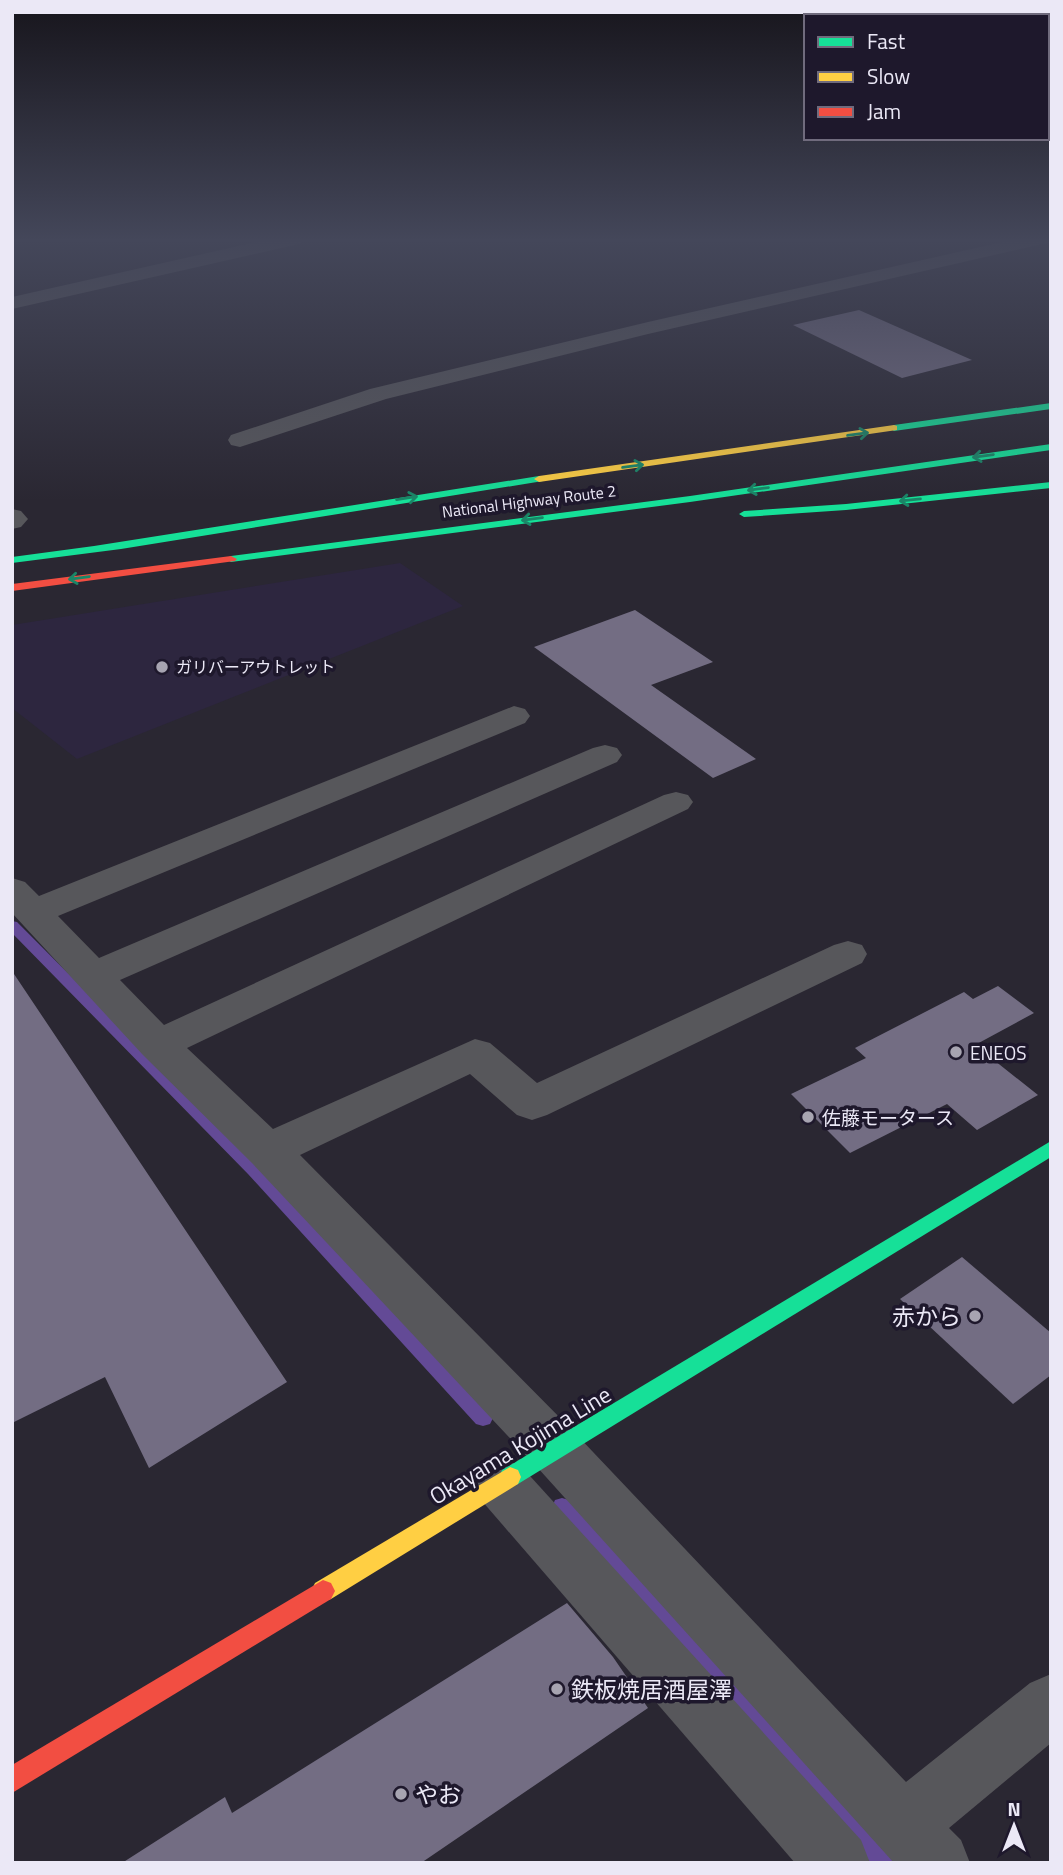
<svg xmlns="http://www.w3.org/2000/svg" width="1063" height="1875" viewBox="0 0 1063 1875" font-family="'Titillium Web','Noto Sans JP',sans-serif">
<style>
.built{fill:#2d263f}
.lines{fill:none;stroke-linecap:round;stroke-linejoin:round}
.stream{fill:#634a96;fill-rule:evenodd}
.building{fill:#736d83}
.street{fill:#57575b;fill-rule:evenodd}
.fast{fill:#16e098;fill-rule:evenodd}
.slow{fill:#ffcf43;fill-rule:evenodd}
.jam{fill:#f24e42;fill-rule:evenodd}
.oneway{stroke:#1a8667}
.poi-dot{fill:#a7a4b1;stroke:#1e182c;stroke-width:2.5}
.labels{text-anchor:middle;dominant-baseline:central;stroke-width:7;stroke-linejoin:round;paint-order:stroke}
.far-street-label{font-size:16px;fill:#ebe8f6;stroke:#1e182c}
.far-poi-label{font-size:16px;fill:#ebe8f6;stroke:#1e182c;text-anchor:start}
.poi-label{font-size:19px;fill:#ebe8f6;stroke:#1e182c;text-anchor:start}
.near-poi-label{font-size:23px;fill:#ebe8f6;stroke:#1e182c;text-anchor:start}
.near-street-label{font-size:23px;fill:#ebe8f6;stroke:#1e182c}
</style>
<rect width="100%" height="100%" fill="#2a2732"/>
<path class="built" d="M400,563L463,606L77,759L12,708V625Z"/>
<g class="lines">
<g class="stream">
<path d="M12,921L17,922L260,1166L490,1412L493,1418L490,1424L483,1426L476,1424L248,1174L12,933Z"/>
<path d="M562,1498L569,1500L895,1855L899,1863H871L555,1514L552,1507L555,1500Z"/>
</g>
</g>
<g class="building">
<path d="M859,310L972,360L902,378L793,325Z"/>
<path d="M635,610L713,662L651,685L756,759L713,778L534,647Z"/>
<path d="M12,971L287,1382L149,1468L105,1377L12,1423Z"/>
<path d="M998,986L1034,1013L975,1045L1038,1095L977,1130L947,1104L850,1153L791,1094L866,1058L855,1048L964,992L973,999Z"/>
<path d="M962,1257L1051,1333V1375L1013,1404L900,1299Z"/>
<path d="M567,1603L613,1657L648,1708L421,1863H122L225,1797L232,1813Z"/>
</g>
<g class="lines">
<g class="street">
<path d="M274,238H308L299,244L12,309V297Z"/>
<path d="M1020,238H1051V242L648,334L386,399L240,447L231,445L228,440L231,435L370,389L648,322Z"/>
<path d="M12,509L21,511L28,519L21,527L12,529Z"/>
<path d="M514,706L525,709L530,716L525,723L58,916L99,958L593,748L605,745L617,748L622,755L617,762L120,980L164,1025L664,795L676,792L688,795L693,802L688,809L187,1048L273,1129L475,1039L490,1043L537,1083L834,945L848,941L862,945L867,954L862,963L547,1115L532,1120L517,1115L470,1074L300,1155L575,1433L906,1782L1030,1683L1051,1674V1743L949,1828L961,1840L970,1863H894L537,1467L252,1163L143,1055L12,913V878L25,882L39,896Z"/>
<path d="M501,1458L520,1465L861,1840L870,1863H795L482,1501L474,1483L482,1465Z"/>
</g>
<g class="fast">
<path d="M1051,403V409L894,431L889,428L894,425Z"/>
<path d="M1051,444V450L690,502L231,562L225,559L231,556L690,496Z"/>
<path d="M539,476L543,477V481L121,549L12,563V557L94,546Z"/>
<path d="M1051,482V488L846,510L744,517L739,514L744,511L846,504Z"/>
<path d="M1051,1141V1157L518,1484L510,1487L502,1484L499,1477L502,1470Z"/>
</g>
<g class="slow">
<path d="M894,425L897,426V430L539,482L534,479L539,476Z"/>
<path d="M510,1467L518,1470L521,1477L518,1484L331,1599L323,1602L315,1599L311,1591L315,1583Z"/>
</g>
<g class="jam">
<path d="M231,556L237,559L235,561L12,591V584Z"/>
<path d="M323,1580L331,1583L335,1591L331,1599L12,1793V1765Z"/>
</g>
</g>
<defs><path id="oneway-shaft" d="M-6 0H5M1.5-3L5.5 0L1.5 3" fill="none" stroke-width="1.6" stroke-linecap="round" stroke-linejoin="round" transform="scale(1.75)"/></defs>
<g class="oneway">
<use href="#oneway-shaft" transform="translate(858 434) rotate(-8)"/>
<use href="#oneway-shaft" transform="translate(983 456) rotate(172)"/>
<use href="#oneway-shaft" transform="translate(633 466) rotate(-8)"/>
<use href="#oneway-shaft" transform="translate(758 489) rotate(172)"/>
<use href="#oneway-shaft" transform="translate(407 498) rotate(-9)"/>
<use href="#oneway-shaft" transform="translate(910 500) rotate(174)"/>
<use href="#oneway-shaft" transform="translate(532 519) rotate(173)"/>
<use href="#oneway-shaft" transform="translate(79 578) rotate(172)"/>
</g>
<linearGradient id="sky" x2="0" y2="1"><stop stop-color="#17151c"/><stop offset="0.48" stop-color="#44475a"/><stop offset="1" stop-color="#44475a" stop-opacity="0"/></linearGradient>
<rect width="1063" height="501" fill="url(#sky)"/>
<g class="poi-dot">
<circle cx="162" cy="667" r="7"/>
<circle cx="956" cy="1052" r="7"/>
<circle cx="808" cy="1117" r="7"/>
<circle cx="975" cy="1316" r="7"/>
<circle cx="557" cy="1689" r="7"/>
<circle cx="401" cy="1794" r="7"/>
</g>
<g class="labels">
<g class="far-street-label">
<text transform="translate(529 501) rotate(-7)">National Highway Route 2</text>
</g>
<g class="far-poi-label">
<text x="176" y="667">ガリバーアウトレット</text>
</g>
<g class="poi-label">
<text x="970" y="1052">ENEOS</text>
<text x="822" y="1117">佐藤モータース</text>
</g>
<g class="near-poi-label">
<text x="961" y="1316" text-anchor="end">赤から</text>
<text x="571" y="1689">鉄板焼居酒屋澤</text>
<text x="415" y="1794">やお</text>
</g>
<g class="near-street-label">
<text transform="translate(520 1445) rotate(-31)">Okayama Kojima Line</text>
</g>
</g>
<rect width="1063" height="1875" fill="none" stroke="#ebe8f6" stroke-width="28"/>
<rect x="804" y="14" width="245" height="126" fill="#1e182c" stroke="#706b7d" stroke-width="2"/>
<rect x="818" y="37" width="35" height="10" fill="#16e098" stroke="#706b7d" stroke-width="2"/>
<text x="867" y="49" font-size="21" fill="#ebe8f6">Fast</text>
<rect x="818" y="72" width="35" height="10" fill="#ffcf43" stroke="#706b7d" stroke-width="2"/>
<text x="867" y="84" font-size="21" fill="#ebe8f6">Slow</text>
<rect x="818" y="107" width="35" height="10" fill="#f24e42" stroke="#706b7d" stroke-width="2"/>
<text x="867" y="119" font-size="21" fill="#ebe8f6">Jam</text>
<g transform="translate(1014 1826)" stroke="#1e182c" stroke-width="5" paint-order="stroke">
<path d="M0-5L12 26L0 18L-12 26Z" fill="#ebe8f6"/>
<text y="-10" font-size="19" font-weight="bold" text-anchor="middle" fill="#ebe8f6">N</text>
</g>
</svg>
